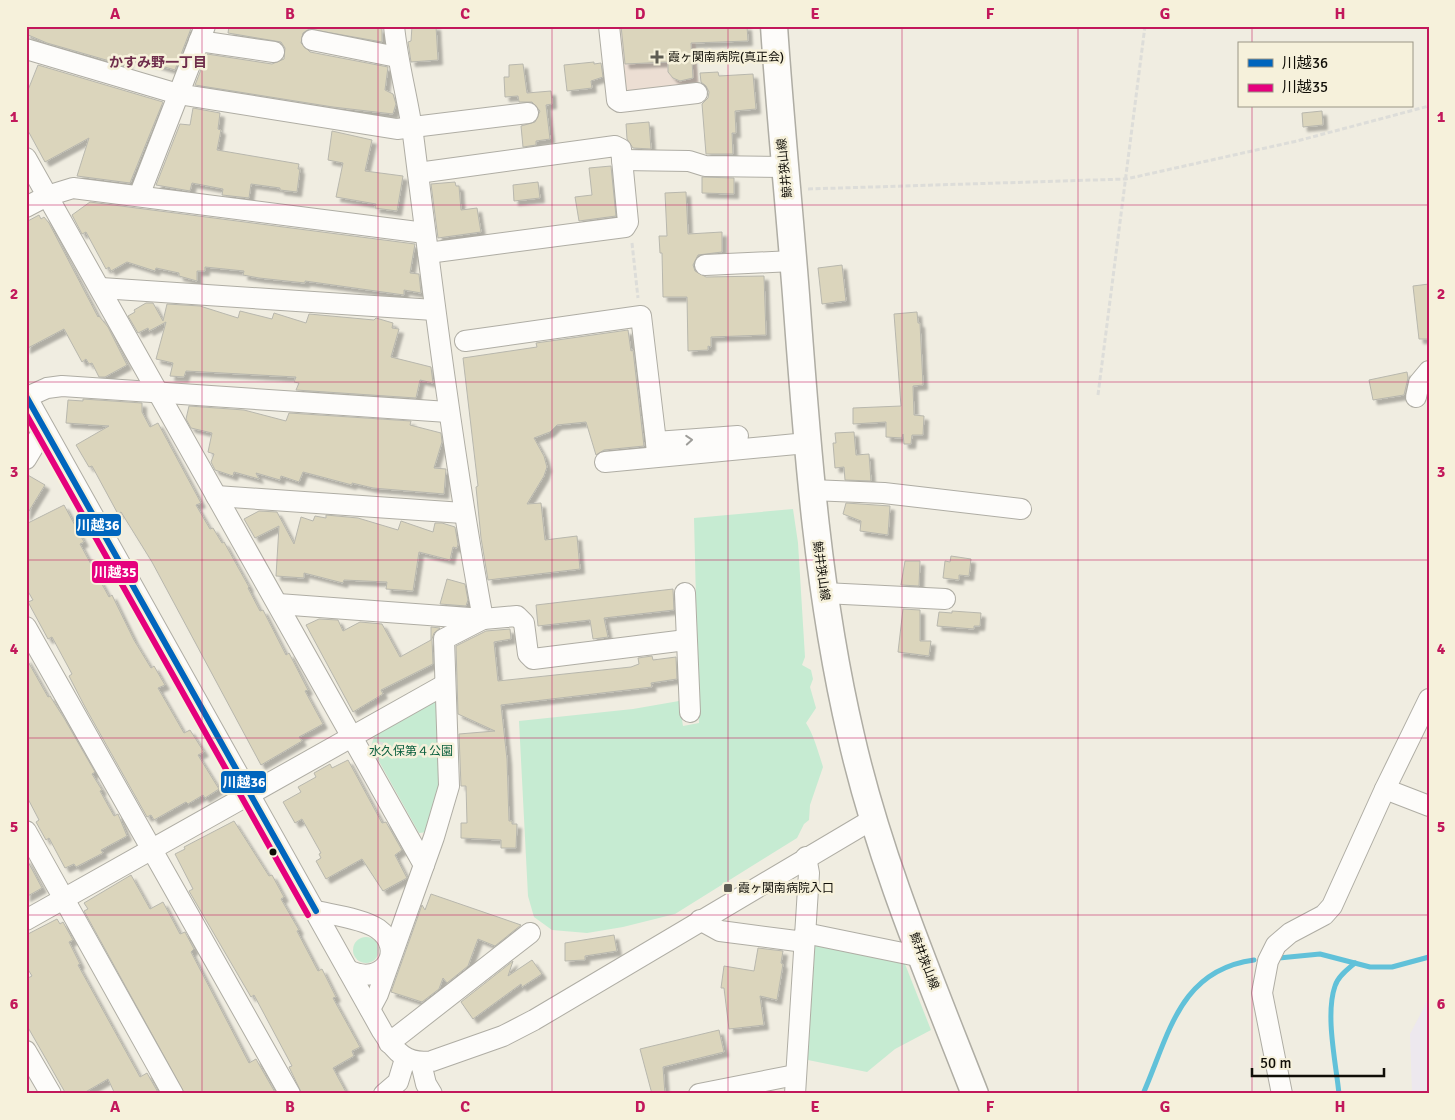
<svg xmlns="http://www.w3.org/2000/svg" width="1455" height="1120" viewBox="0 0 1455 1120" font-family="Signika,'Noto Sans JP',sans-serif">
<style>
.industrial{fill:#ede8ee}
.medical{fill:#ecded3}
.green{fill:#c6ebd2}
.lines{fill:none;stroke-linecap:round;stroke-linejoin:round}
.stream{stroke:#61c1d9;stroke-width:5}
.building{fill:#dbd5bc;stroke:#b8b7ad;filter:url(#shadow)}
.minor-casing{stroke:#afada4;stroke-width:22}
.major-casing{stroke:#afada4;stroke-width:29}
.path{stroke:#ddddd9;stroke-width:3;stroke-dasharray:5 2.5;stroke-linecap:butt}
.minor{stroke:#fdfcfa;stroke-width:20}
.major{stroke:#fdfcfa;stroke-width:26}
.bus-1-casing{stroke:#f6f1db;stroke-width:10}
.bus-2-casing{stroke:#f6f1db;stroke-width:10}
.bus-1{stroke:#0065bd;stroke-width:6}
.bus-2{stroke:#e5007d;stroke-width:6}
.oneway{stroke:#9e9d99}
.grid{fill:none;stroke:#c2185b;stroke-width:1;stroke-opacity:0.55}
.poi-dot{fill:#5e5c53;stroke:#f6f1db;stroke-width:2}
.bus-dot{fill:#100e07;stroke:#f6f1db;stroke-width:2}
.labels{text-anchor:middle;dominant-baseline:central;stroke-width:5;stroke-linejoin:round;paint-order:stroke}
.poi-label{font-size:12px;fill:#100e07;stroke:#f6f1db;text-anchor:start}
.street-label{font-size:12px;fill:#100e07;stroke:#f6f1db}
.park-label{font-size:12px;fill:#0b5f3e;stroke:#f6f1db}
.neighbourhood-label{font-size:14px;font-weight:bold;fill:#6f2d4c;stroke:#f6f1db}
.line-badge{stroke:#f6f1db;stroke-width:2}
.badge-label{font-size:14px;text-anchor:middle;font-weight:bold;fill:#fff}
.neatline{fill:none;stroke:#c2185b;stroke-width:2}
.grid-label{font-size:16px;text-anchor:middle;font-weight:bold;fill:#c2185b}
</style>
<defs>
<filter id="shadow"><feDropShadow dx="4.5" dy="4.5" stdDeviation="1" flood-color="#0004"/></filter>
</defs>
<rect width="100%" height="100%" fill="#f0ede1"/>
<path class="industrial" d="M1429,998V1094H1412L1410,1034Z"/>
<path class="medical" d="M613,26H694L699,89L627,98Z"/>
<g class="green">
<path d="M793,509L798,543L805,657L802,665L811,670L813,679L810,687L816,708L806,723C813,733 819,754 823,767L810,805L809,820L804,824L797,838L675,914L623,927L587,933L552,930L534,917L528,896L519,721L633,709L679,701L683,726L699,723L694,518Z"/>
<path d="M435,701L442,705L445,782L428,832L419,833L371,747L375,733Z"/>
<circle cx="366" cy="950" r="13"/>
<path d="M812,941L903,959L931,1030L895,1049L867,1072L803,1059Z"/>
</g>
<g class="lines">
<g class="stream">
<path d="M1279,958L1320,954L1370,967H1392L1429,957"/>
<path d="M1143,1094C1169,1035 1179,970 1254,960"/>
<path d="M1339,1094C1336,1063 1325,1015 1335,986C1338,976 1348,969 1355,963"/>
</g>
</g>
<g class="building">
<path d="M26,26H192L175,70L130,57L127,66L47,43L26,34Z"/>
<path d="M229,26H367L382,29V42L309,29L303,33L301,43L310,52L388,67L385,90L393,94L396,104L393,114L333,107L195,85L207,54L272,64L284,59L285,48L281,42L228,33Z"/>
<path d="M412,26H436L438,60L411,62L408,42L411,41Z"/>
<path d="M621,26H747L748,41L691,43L693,78L680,81L673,78L668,72V62L625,64Z"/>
<path d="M594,62V64L601,63L603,77L591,81L592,88L567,91L564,65Z"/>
<path d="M523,64L527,93L551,91L552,104L546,105L550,139L536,141V145L523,147L521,126L535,122L540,111L532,102H519L518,96L505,97L504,77H509V65Z"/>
<path d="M38,65L163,102L130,183L77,176L89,138L45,162L26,127V95Z"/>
<path d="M718,72L719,76L753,74L756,109L735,111L736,133H732L733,154H706L702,104L708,98L709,92L706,86L701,82L700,73Z"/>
<path d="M193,108L220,113L218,129L221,130L217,150L299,164L298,169H300L297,192L280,190V188L251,184L249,198L222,195L223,189L192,183L190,191L156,185L180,124L190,125Z"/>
<path d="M1322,111L1323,125L1303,127L1302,113Z"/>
<path d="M649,122L651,149L633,148L627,139L626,124Z"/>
<path d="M332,131L372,140L365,171L403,176L397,211L375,208L376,204L336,197L343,163L328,160Z"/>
<path d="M611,166L616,216L579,221L575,197L592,195L589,168Z"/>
<path d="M702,177L734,178V194L702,193Z"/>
<path d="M455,182L456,186H459L461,210L477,208L481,232L438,238L431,184Z"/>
<path d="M538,182L540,198L514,201L513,185Z"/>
<path d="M686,192L688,234L722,232V252L698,255L693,265L695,271L706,277L764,276L766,335L711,337V347L708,346V350L688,351L687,297H663L662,253H660L659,236H667L665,193Z"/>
<path d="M90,202L415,244L410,273L419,274L421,293L404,290V295L305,281V283L259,278L243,275L244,271L205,267V271H197V281L179,276V273L156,268L155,271L127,262L111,271L109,267L106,269L86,232L82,234L72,215Z"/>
<path d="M39,215L41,219L44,217L49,223L98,317L99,316L108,327L127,365L105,377H99L92,363L89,364L86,359L82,362L64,329L26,349V222Z"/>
<path d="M842,265L846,301L822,304L818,268Z"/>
<path d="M1429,284V339H1419L1413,286Z"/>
<path d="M146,303H153L163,321L167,304L200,306L238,318L240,311L272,319L274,313L306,323L309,314L374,320L376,318L393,323L392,328L399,329L391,357L431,367L433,383L420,380L416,398L296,390L299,383L294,382L296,377L186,371L184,377L170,376L173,363L156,359L166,322L149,331L148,328L138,333L128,316L135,312L134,310Z"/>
<path d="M917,312L918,323H920L923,385L913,386L914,415L924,416L923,435H912L911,444H904L903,434L902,438L886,437V422L853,424V408L901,406L894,314Z"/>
<path d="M628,330L631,351L633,350L644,446L604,450L596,455L586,422L557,425L550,432L534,438L544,456L547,467L544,476L527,504L541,503L545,540L577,536L580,569L488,580L481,538L476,487L478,486L463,358L537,347L536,343Z"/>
<path d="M1407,372L1408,378L1404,395L1373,400L1369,380Z"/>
<path d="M83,399L142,403V412L150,427L158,423L201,503L196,505L210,529L213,528L222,543L224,542L249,587L248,588L260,611L263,610L286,655L289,653L308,690L305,691L323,724L299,737L302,741L261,765L152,562L121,512L118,514L92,466L89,467L76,445L109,426L66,423L68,400L83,401Z"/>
<path d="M189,406L244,410L286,421L289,413L411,421L410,425L441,433L442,442L434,468L446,469L444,494L373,488L352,483V485L303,472L299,482L281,476L280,480L256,473L259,479L234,472L233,476L215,470L211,462L214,454L208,452L212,433L191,428L186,419Z"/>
<path d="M854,432L856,455L869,454L871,481L845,480L844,467L835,468L833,443H836L835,433Z"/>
<path d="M26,474L45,485L26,516Z"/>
<path d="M846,503L890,506L888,535L860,531L861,521L843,514Z"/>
<path d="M64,505L84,542L80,544L109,597L112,595L134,640L151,668L154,666L165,685L158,688L184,733L190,730L204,752L198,755L219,789L205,798L203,795L188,804L186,802L154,820L151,815L147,817L85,707L69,676L72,674L52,637L48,639L28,602L33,600L26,588V524Z"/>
<path d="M259,511L277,512L294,544L301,517L313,521L315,516L326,518V515L358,518L398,530L401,521L433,532L435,523H442L455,527L458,544L457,548L453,547L450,560L419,552L413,591L386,589L387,582L344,580L343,583L304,573V578L276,576L279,526L255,538L244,519Z"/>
<path d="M951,556L971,559L969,576L959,575V580L943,578L945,561L950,562Z"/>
<path d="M905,561H920L919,586L901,585Z"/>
<path d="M447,579L465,584L468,600L466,606L440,604Z"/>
<path d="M673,589L674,610L604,618L608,637L593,639L590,620L538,626L536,605Z"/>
<path d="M903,609L920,610V641H931L929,656L898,652Z"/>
<path d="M952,611L981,613L980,626H974V629L937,626L939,612L952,613Z"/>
<path d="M319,619L338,620L343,631L360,622L382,624L400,657L431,640V627L440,628L434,633L432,639L433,664L381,690L383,694L353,712L306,625Z"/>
<path d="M510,629L511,639L494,642L498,681L631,667L639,664L638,658L652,656L653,660L676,657L677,679L651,683L652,687L501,705L507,759L509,821H512V824H517L516,848H501V840L461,838V823H467L466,786H461L459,734L495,731L458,714L456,646L486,631Z"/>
<path d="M26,658L48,697L50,696L64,718L95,772L92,774L102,790L100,791L114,816L118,814L127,836L101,850L103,853L76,867L74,864L65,868L49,838L46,840L36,822L39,820L26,795Z"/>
<path d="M348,760L382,823L386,822L402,850L395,855L407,878L383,891L362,859L326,879L316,861L321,858L319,854L321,853L302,819L295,823L283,802L301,792L298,787L316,777L314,773L330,764L332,768Z"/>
<path d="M234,821L269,876L272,875L284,897L281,899L299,930L297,931L318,971L322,969L336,997L333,998L360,1047L352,1051L354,1056L333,1068L347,1094H302L289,1067L292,1066L254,995L251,997L189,891L193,889L175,854L185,849L184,847Z"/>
<path d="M26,858L42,888L26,897Z"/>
<path d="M131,875L150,909L163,902L180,934L185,932L194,949L191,952L249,1063L256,1059L276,1094H185L84,911L88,909L84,903Z"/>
<path d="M431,894L521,925L495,946L478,939L468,966L447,983L443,978L439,989L422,1002L391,992L422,905L425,910Z"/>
<path d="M57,919L60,924L63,922L73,940L69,942L80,964L78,965L140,1077L147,1073L159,1094H115L108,1079L82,1094H66L26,1024V979L32,976L26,966V935Z"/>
<path d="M614,935L617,951L585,956V960L565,961V943Z"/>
<path d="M758,948L783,951L781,963L783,964L777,1000L760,996L764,1025L729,1029L724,988H721L724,966L754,971Z"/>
<path d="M532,960L542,974L522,987L521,984L473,1019L461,1002L513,961L508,976Z"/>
<path d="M719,1030L724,1052L663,1067L665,1094H652L640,1049Z"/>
</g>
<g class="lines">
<g class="minor-casing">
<g id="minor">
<path d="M394,26C398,66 409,103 414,142C434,302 454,461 483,619"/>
<path d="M609,26L617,100L620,102L697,93"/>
<path d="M312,40L397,57"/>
<path d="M199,41L274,52"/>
<path d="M26,49L178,94L397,129L528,113"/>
<path d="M26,158L424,865"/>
<path d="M622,160L689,161L705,166L785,167"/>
<path d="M418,173L615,146L621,149L628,222L625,227L428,253"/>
<path d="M139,196L205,26"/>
<path d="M26,207L47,196L73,188L425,233"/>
<path d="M705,265L793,261"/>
<path d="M101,288L434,310"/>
<path d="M465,341L641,316L656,442"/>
<path d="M26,396L382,1031C395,1052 407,1065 432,1061L503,1036L534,1020L873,819"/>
<path d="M27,397L47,388L62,386L448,412"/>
<path d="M1416,397L1419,383L1429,371"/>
<path d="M657,455L656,442L738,436"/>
<path d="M26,459L44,429"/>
<path d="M605,462L807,443"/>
<path d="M811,490L884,493L1021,509"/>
<path d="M216,496L463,513"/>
<path d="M685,593L690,712"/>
<path d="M824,593L945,599"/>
<path d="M278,604L483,619L517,616L524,623L528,654L533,659L686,640"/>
<path d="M26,627L290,1094"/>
<path d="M1385,789L1429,806"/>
<path d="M26,831L173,1094"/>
<path d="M316,911C333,915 364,919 378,929C406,949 384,988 348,970"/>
<path d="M26,920L444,685"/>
<path d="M700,920L720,931L804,942"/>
<path d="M805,933L922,957"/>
<path d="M370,1009L378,994L434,837L449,786L444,639L483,619"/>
<path d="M389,1043L530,933"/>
<path d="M26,1051L51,1094"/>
<path d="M421,1063L426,1084L432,1094"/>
<path d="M384,1094L398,1082L405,1059"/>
<path d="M699,1094L795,1075"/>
<path d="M795,1094L809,873L806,857"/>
<path d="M1282,1094L1262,993L1268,961L1276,945L1290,933L1324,915L1332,906L1385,789L1429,699"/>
</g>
</g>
<g class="major-casing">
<path id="major" d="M774,26C780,116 789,205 796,295C807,443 817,591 851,736C879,859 929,976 975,1094"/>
</g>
<g class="path">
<path d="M808,189L1126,179L1297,141L1429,106"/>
<path d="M632,243L638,298"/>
<path d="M1098,395L1145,26"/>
<path d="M378,743L385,744"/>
</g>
<use href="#minor" class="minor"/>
<use href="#major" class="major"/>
<g class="bus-1-casing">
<path id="bus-1" d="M26,396L316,911"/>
</g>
<g class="bus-2-casing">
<path id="bus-2" d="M26,414L308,915"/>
</g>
<use href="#bus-1" class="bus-1"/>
<use href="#bus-2" class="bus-2"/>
</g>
<defs><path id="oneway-chevron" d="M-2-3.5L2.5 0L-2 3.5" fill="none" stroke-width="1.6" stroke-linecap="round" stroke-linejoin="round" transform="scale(1.25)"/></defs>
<use class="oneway" href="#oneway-chevron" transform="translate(689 440) rotate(-4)"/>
<path class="grid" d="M202,26V1094M378,26V1094M552,26V1094M728,26V1094M902,26V1094M1078,26V1094M1252,26V44M1252,106V1094M26,205H1429M26,382H1429M26,560H1429M26,738H1429M26,915H1429"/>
<g class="poi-dot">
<path d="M654.5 49.5h5v5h5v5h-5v5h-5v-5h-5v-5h5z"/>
<rect x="723" y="883" width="10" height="10" rx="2.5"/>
</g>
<circle class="bus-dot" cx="273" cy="852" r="4.5"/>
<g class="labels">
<g class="poi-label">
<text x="668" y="57">霞ヶ関南病院(真正会)</text>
<text x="738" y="888">霞ヶ関南病院入口</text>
</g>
<g class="street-label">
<text transform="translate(785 168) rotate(-96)">鯨井狭山線</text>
<text transform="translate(821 571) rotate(82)">鯨井狭山線</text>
<text transform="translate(924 961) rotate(69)">鯨井狭山線</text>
</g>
<g class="park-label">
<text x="411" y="751">水久保第４公園</text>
</g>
<g class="neighbourhood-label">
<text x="158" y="62">かすみ野一丁目</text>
</g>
</g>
<g class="line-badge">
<rect x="75" y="513" width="47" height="24" rx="5" fill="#0065bd"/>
<rect x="91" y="560" width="48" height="24" rx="5" fill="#e5007d"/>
<rect x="220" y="770" width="47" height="24" rx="5" fill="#0065bd"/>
</g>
<g class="badge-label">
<text x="98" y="530">川越36</text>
<text x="115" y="577">川越35</text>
<text x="244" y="787">川越36</text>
</g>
<rect width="1455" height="1120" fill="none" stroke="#f6f1db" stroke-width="55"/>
<rect x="1238" y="42" width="175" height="65" fill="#f6f1db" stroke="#9a9686"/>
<rect x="1248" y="59" width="25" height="8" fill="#0065bd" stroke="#9a9686"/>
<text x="1282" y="68" font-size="15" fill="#100e07">川越36</text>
<rect x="1248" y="84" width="25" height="8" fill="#e5007d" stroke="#9a9686"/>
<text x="1282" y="92" font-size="15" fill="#100e07">川越35</text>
<path d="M1252 1068v8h132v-8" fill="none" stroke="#100e07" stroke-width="2.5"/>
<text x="1260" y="1068" font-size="15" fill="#100e07" stroke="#f6f1db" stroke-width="4" paint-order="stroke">50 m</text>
<rect x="28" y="28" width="1400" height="1064" class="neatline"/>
<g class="grid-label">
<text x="115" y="19">A</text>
<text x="290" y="19">B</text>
<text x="465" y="19">C</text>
<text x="640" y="19">D</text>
<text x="815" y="19">E</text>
<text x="990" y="19">F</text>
<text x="1165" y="19">G</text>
<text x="1340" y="19">H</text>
<text x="14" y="122">1</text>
<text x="1441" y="122">1</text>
<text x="14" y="299">2</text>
<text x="1441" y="299">2</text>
<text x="14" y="477">3</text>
<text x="1441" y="477">3</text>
<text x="14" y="654">4</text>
<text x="1441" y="654">4</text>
<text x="14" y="832">5</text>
<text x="1441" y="832">5</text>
<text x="14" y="1009">6</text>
<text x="1441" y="1009">6</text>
<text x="115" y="1112">A</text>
<text x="290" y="1112">B</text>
<text x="465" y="1112">C</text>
<text x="640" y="1112">D</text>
<text x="815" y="1112">E</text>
<text x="990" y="1112">F</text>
<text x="1165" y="1112">G</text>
<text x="1340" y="1112">H</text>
</g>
</svg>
